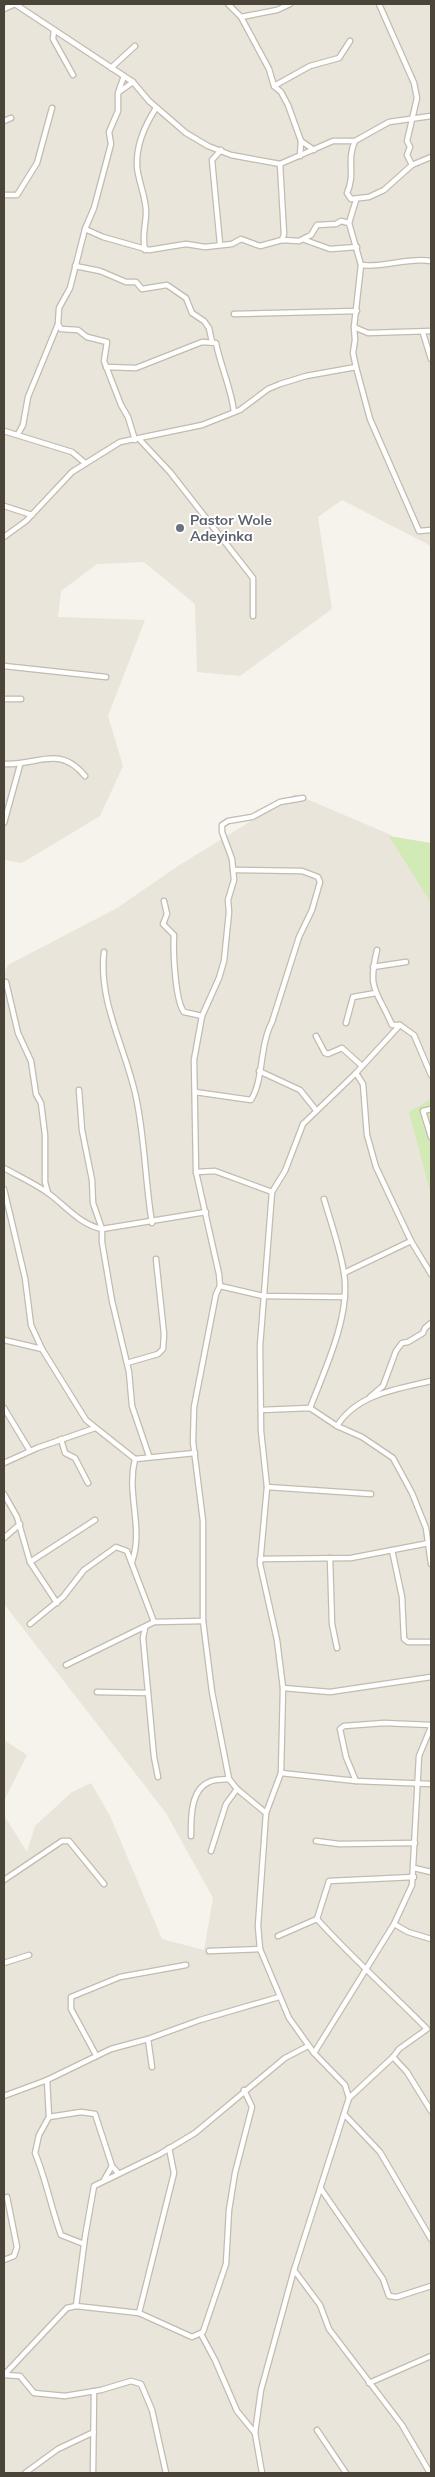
<svg xmlns="http://www.w3.org/2000/svg" width="435" height="2477" viewBox="0 0 435 2477" font-family="Mulish,sans-serif">
<style>
.residential{fill:#eae5da}
.green{fill:#d2eab5}
.lines{fill:none;stroke-linecap:round;stroke-linejoin:round}
.minor-casing{stroke:#c2bbae;stroke-width:7}
.minor{stroke:#fff;stroke-width:4.5}
.worship-dot{fill:#6b7280;stroke:#fff;stroke-width:2}
.labels{text-anchor:middle;dominant-baseline:central;stroke-width:4;stroke-linejoin:round;paint-order:stroke}
.worship-label{font-size:14px;font-weight:bold;fill:#5b616d;stroke:#fff;text-anchor:start}
</style>
<rect width="100%" height="100%" fill="#f6f3ec"/>
<g class="residential">
<path d="M4,4H431V546L342,500L318,517L332,609L240,676L197,672L195,604L144,562L97,564L61,591L58,617L145,620L108,716L123,766L100,816L22,863L4,860Z"/>
<path d="M295,794L391,835L431,900V2473H4V1815L27,1852L35,1826L72,1792L91,1783L110,1816L162,1939L204,1950L213,1898L166,1813L4,1604V973L8,965L117,908L178,866Z"/>
<path d="M4,1740L27,1755L4,1801Z"/>
</g>
<g class="green">
<path d="M389,836L431,843V903Z"/>
<path d="M431,1099V1195L409,1112Z"/>
</g>
<g class="lines">
<g class="minor-casing">
<g id="minor">
<path d="M15,4L133,82L149,101L186,133L208,146L231,155L280,164L333,141H355L389,122L431,116"/>
<path d="M228,4L241,17L269,69L274,86L281,92L288,105L301,141L300,156"/>
<path d="M379,4L414,83L417,98L407,141L410,147L407,155L412,165"/>
<path d="M4,9L15,4"/>
<path d="M241,17L277,10L290,4"/>
<path d="M54,30L53,39L73,75"/>
<path d="M111,68L135,46"/>
<path d="M124,76L118,93V111L109,132L111,144L94,208L85,229L70,288L59,308L58,324L61,329L78,330L87,337L107,342L104,361L121,405L128,417L135,440"/>
<path d="M274,86L310,66L339,58L350,41"/>
<path d="M119,92L133,82"/>
<path d="M4,121L11,118"/>
<path d="M301,141L314,150"/>
<path d="M355,141C346,161 356,173 347,193L351,199L369,197L384,190L412,165L431,157"/>
<path d="M280,164L284,234L282,240"/>
<path d="M4,195H17L37,163L52,108"/>
<path d="M349,223L356,200"/>
<path d="M85,229L103,237L149,250L186,244L205,247L232,244L241,239L260,246L282,240L299,241L311,235L317,225L336,224L341,221L349,223L361,265L354,327L355,340L353,353L356,367L370,419L419,531L431,530"/>
<path d="M305,240L330,249L357,247"/>
<path d="M220,244L212,160L221,150"/>
<path d="M145,250C142,237 145,228 146,215C147,198 138,182 137,166C136,145 145,125 156,108"/>
<path d="M361,265C384,268 407,257 431,261"/>
<path d="M75,266L100,271L126,282H136L142,289L167,285L186,298L192,313L204,321L209,328L212,342"/>
<path d="M234,314L357,311"/>
<path d="M354,327L368,333L431,331"/>
<path d="M423,333L431,359"/>
<path d="M106,367L136,368L202,342L216,343C221,368 231,387 234,412"/>
<path d="M4,431L72,452L85,463"/>
<path d="M18,434L23,425L28,397L58,324"/>
<path d="M140,440L170,472L253,578V616"/>
<path d="M4,506L32,515"/>
<path d="M4,537L26,521L72,472L120,442L202,425L240,410L268,389L280,384L306,376L356,367"/>
<path d="M4,666L106,677"/>
<path d="M4,699H21"/>
<path d="M4,764C37,766 59,744 85,776"/>
<path d="M4,823L20,765"/>
<path d="M164,901L167,914L163,924L174,935C173,950 175,1001 184,1012L202,1016"/>
<path d="M104,952C98,1002 126,1049 136,1097C145,1139 145,1181 152,1223"/>
<path d="M373,967L406,962"/>
<path d="M6,982L18,1033L31,1061L36,1094L41,1103L45,1135V1182L48,1193"/>
<path d="M346,1023L353,997L376,993"/>
<path d="M400,1025L414,1035L431,1075"/>
<path d="M316,1036L325,1053L328,1054L342,1048L362,1066"/>
<path d="M259,1071L300,1090L316,1110"/>
<path d="M356,1073L363,1084L367,1135L376,1167L411,1241L431,1274"/>
<path d="M79,1090L82,1130L92,1180L93,1203L102,1229V1242L112,1301L129,1372L132,1406L149,1456"/>
<path d="M195,1092L251,1100C264,1079 259,1047 272,1022L299,937L312,910L320,882L318,877L302,871L233,870"/>
<path d="M431,1109L423,1111L431,1137"/>
<path d="M4,1168C18,1176 34,1183 48,1193C66,1206 79,1224 102,1229L206,1212"/>
<path d="M196,1172L215,1171L272,1192"/>
<path d="M4,1189L25,1278L31,1325L42,1349L86,1420L135,1459L195,1453"/>
<path d="M344,1273L411,1241"/>
<path d="M220,1286L263,1296L345,1297"/>
<path d="M4,1340L42,1349"/>
<path d="M127,1363L158,1354L163,1349L164,1334L156,1259"/>
<path d="M370,1397L383,1386L396,1351L402,1343L408,1342L423,1333L425,1328L431,1323"/>
<path d="M4,1408L30,1451"/>
<path d="M310,1408C325,1369 351,1315 344,1273C340,1248 331,1223 324,1199"/>
<path d="M261,1410L310,1408L337,1426L362,1437L393,1458L412,1493L426,1528L431,1564"/>
<path d="M337,1426C357,1394 397,1389 431,1381"/>
<path d="M61,1439L65,1453L75,1458L88,1483"/>
<path d="M4,1463L37,1448L95,1428"/>
<path d="M267,1487L371,1494"/>
<path d="M4,1494L17,1517L30,1562L57,1603"/>
<path d="M4,1538L20,1524"/>
<path d="M392,1550L402,1597L404,1639L408,1642H431"/>
<path d="M330,1558L332,1624L337,1648"/>
<path d="M260,1559L351,1558L429,1543"/>
<path d="M30,1562L95,1520"/>
<path d="M132,1562C144,1527 126,1495 135,1459"/>
<path d="M30,1624L63,1597L84,1570L116,1547L127,1551L154,1622"/>
<path d="M145,1628L143,1638L154,1757L158,1777"/>
<path d="M66,1665L154,1622L203,1621"/>
<path d="M283,1688L330,1692L431,1677"/>
<path d="M97,1692L148,1693"/>
<path d="M281,1773L356,1781L431,1784"/>
<path d="M356,1781L346,1757L340,1729L344,1726L384,1723L431,1725"/>
<path d="M266,1813L281,1773L283,1688L277,1640L260,1564L267,1487L261,1431L260,1346L272,1192L285,1171L303,1124L356,1073L400,1025H392C377,990 367,991 377,950"/>
<path d="M191,1836C191,1819 190,1790 209,1782C215,1779 223,1780 229,1779"/>
<path d="M316,1841L339,1844L415,1843"/>
<path d="M211,1851L226,1804L237,1789"/>
<path d="M414,1868L431,1872"/>
<path d="M4,1880L62,1841H69L104,1884"/>
<path d="M317,1919C352,1958 391,1992 427,2029L399,2049L393,2057L349,2098"/>
<path d="M394,1924L408,1932L431,1939"/>
<path d="M278,1936L317,1919L329,1881L414,1877"/>
<path d="M209,1951L260,1949"/>
<path d="M4,1963L29,1955"/>
<path d="M148,2039L152,2067"/>
<path d="M314,2053L394,1924L412,1885L419,1756L431,1727"/>
<path d="M96,2055L71,2009V1997L120,1977L186,1965"/>
<path d="M393,2057L407,2072L431,2111"/>
<path d="M47,2080L49,2117L39,2135L35,2153C46,2179 51,2208 61,2235L84,2244"/>
<path d="M4,2096L47,2080L111,2049L148,2039L200,2020L279,1997"/>
<path d="M344,2114L380,2152L431,2239"/>
<path d="M49,2117L81,2112L95,2114L112,2166L118,2173"/>
<path d="M169,2148L174,2173L139,2313L192,2337L203,2332L226,2264L229,2210L235,2173L252,2107L244,2090"/>
<path d="M104,2180L112,2166"/>
<path d="M321,2189L383,2279L389,2296L397,2297L431,2286"/>
<path d="M4,2260L14,2256L17,2247L7,2197"/>
<path d="M294,2270L320,2305L329,2329L402,2425L430,2473"/>
<path d="M76,2306L85,2237L94,2186L160,2154L195,2133L285,2058L308,2046"/>
<path d="M201,2334L215,2360L237,2411L255,2433"/>
<path d="M4,2375L20,2376L34,2393L65,2396L101,2390L131,2381L141,2384L152,2410L166,2473"/>
<path d="M4,2375L67,2308L76,2306L139,2313"/>
<path d="M369,2383L431,2356"/>
<path d="M317,2430L346,2473"/>
<path d="M25,2473L58,2449L94,2432"/>
<path d="M93,2473L94,2391"/>
<path d="M262,2473L255,2433L261,2390L294,2270L349,2098L345,2085L314,2053L289,2018L260,1949L258,1926L266,1813L237,1789L229,1779L212,1692L203,1621V1521L193,1442L194,1407L216,1294L220,1286L219,1274L196,1172L194,1060L202,1016L219,978L224,961L229,912L228,900L234,880L232,859L222,832V825L228,821L252,817L280,802L303,798"/>
</g>
</g>
<use href="#minor" class="minor"/>
</g>
<circle class="worship-dot" cx="180" cy="528" r="5"/>
<g class="labels">
<g class="worship-label">
<text x="190" y="520">Pastor Wole<tspan x="190" dy="16">Adeyinka</tspan></text>
</g>
</g>
<rect width="435" height="2477" fill="none" stroke="#4b4439" stroke-width="10"/>
</svg>
